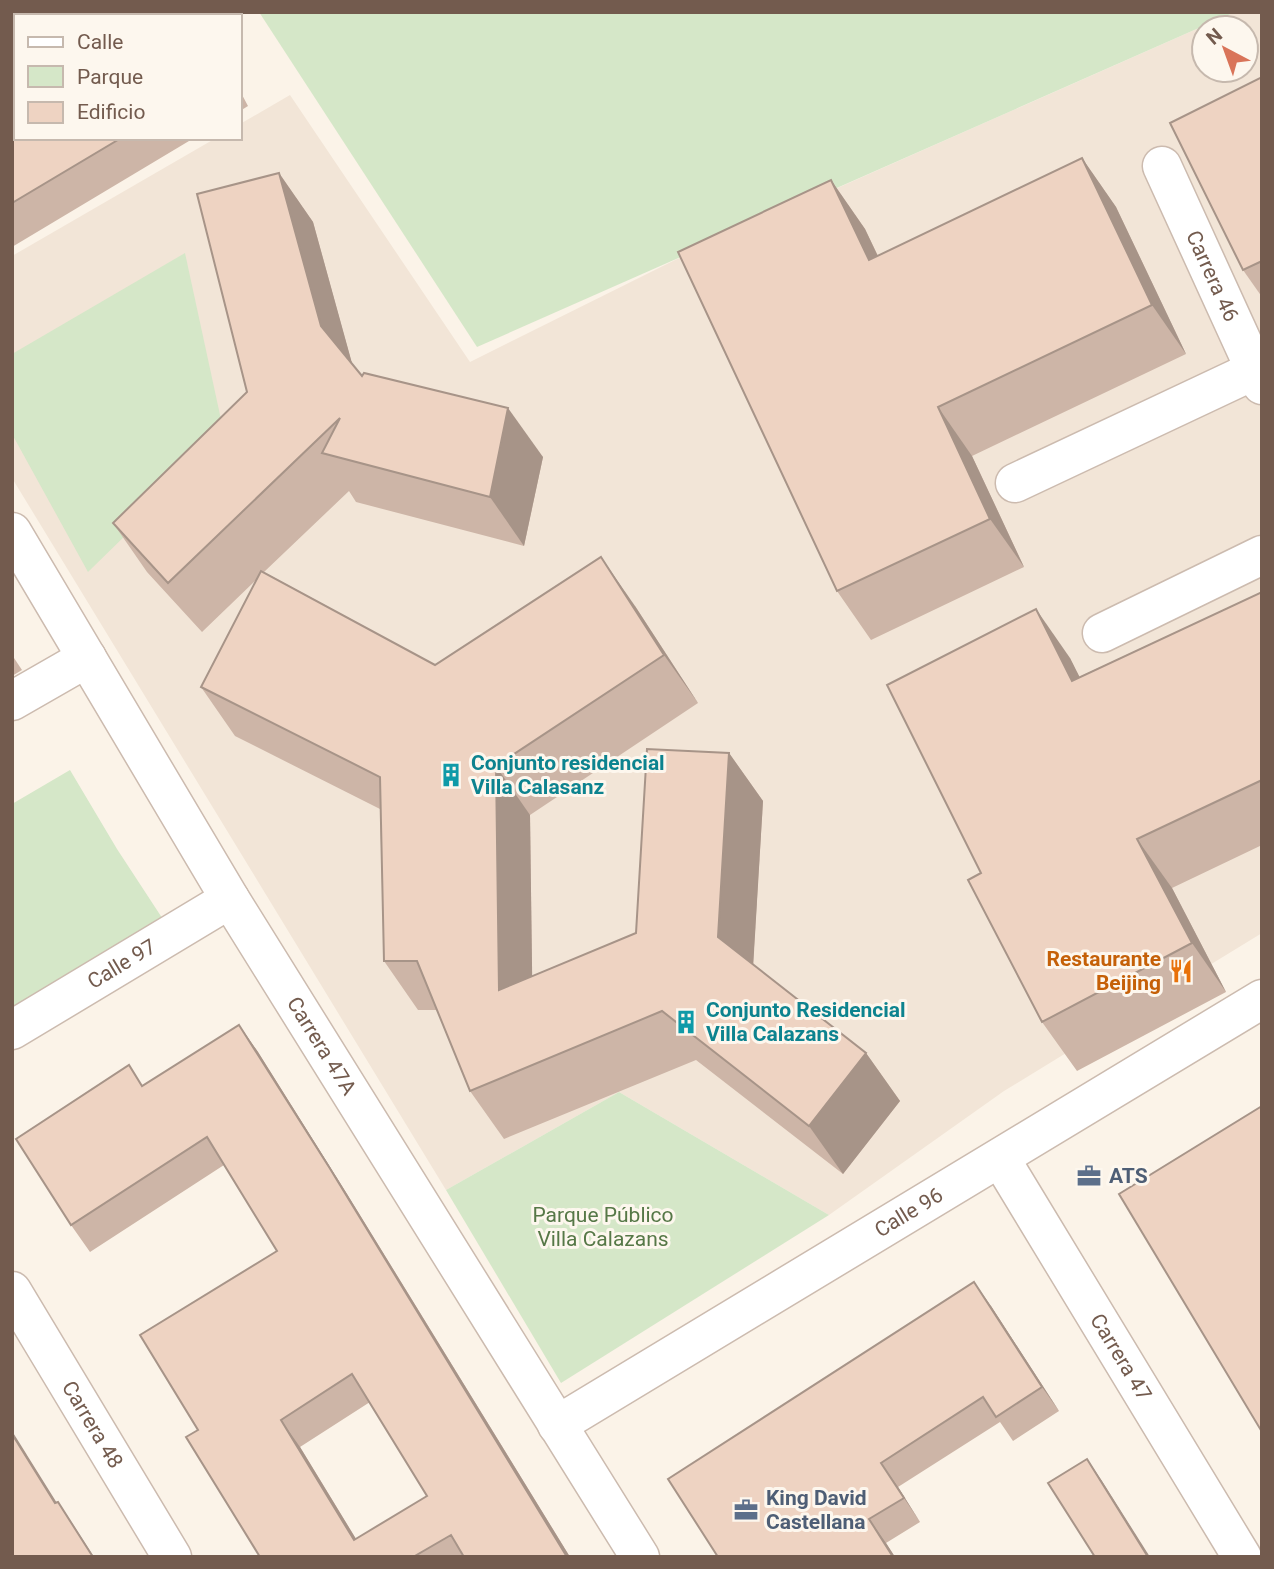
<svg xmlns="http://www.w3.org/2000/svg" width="1274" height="1569" viewBox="0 0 1274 1569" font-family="Roboto,sans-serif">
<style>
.residential{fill:#f2e5d7;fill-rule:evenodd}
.green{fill:#d5e7c8}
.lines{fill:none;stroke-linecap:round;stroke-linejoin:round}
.minor-casing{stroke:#ccbbaf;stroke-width:41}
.minor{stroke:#fff;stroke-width:38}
.wall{fill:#cdb5a7;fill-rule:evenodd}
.shaded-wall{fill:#a79488}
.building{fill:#eed3c2;stroke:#a79488;stroke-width:2;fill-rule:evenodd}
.labels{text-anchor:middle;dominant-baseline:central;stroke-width:6;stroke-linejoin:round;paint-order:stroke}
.street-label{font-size:21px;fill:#735b4e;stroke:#fdf7ee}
.culture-label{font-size:21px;font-weight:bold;fill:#0d838f;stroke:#fdf7ee;text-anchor:start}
.food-label{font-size:21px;font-weight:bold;fill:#c56008;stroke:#fdf7ee;text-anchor:end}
.service-label{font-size:21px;font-weight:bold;fill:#4e5e75;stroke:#fdf7ee;text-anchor:start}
.park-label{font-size:21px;fill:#567847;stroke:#fdf7ee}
</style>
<rect width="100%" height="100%" fill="#fbf3e8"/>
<path class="residential" d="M1235,12H1262V933L1004,1091L829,1215L619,1092L446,1190L12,478V256L216,138H240V124L290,95L470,362L675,260ZM1204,28H1246V70H1204Z"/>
<g class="green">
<path d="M259,12H1235L477,347Z"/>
<path d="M185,253L225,438L88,572L12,434V354Z"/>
<path d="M70,770L117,849L170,930L12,1020V804Z"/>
<path d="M619,1092L829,1215L561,1383L446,1190Z"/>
</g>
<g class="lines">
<g class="minor-casing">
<g id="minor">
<path id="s1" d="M1162,166L1262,385"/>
<path d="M1015,483L1255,370"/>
<path id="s2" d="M12,532L230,899L640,1557"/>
<path d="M1102,633L1262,555"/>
<path d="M12,701L87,658"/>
<path id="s3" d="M12,1030L230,899"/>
<path id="s4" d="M1000,1158L1242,1557"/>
<path id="s5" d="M12,1291L172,1557"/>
<path id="s6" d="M557,1425L1262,999"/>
</g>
</g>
<use href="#minor" class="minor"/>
</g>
<g class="wall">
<path d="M1262,77V297L1243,270Z"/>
<path d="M240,91L248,106L240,111Z"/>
<path d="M12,108L16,138H194L12,247Z"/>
<path d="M1082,158L1116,207L1186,354L972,456L1024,567L871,640L837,591L831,180L865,229L878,256Z"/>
<path d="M279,173L313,222L352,364L362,376L543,457L524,546L356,502L349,491L264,572L435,665L635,606L698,703L530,815L532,976L636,933L729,753L763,801L753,964L866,1053L900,1101L843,1174L696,1060L504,1139L470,1091L437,1010H418L384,961L380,809L235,736L201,687L257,579L202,632L147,572L113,523L247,392Z"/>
<path d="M1262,592V845L1172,888L1226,992L1077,1071L1042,1022L981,873L1070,658L1079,677Z"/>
<path d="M12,655L22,670L12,676Z"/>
<path d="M239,1025L258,1052L347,1194L570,1557H260L198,1430L277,1251L224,1165L90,1252L71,1225L143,1085ZM370,1402L427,1496L356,1539L300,1447Z"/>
<path d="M991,1306L1059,1411L1013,1441L1000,1422L898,1487L920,1522L886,1543L895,1557H718Z"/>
</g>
<g class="shaded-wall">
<path d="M1082,158L1116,207L1186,354L1152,305Z"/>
<path d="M279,173L313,222L355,374L321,326Z"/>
<path d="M831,180L865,229L903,309L869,260Z"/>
<path d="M938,407L972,456L1024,567L990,519Z"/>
<path d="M508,408L543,457L524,546L490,497Z"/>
<path d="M601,557L635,606L698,703L664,655Z"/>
<path d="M1036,609L1070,658L1106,729L1072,681Z"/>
<path d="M729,753L763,801L752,985L718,937Z"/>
<path d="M496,766L530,815L533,1039L499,990Z"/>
<path d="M1137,839L1172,888L1226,992L1192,943Z"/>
<path d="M239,1025L258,1052L347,1194L570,1557H567Z"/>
<path d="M866,1053L900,1101L843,1174L809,1126Z"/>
<path d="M974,1282L991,1306L1059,1411L1042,1387Z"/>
<path d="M281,1420L300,1447L367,1557L354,1540Z"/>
<path d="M12,1431L70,1524L55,1503L12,1434Z"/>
<path d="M1087,1459L1102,1481L1150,1557H1148Z"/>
<path d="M881,1463L898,1487L920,1522L904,1498Z"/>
<path d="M58,1502L72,1523L94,1557H93Z"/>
<path d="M869,1519L886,1543L895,1557H893Z"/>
</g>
<g class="building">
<path d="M22,12H62L64,16H17Z"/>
<path d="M173,12H189L192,16H168Z"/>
<path d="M16,16V84L12,78V18Z"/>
<path d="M1262,77V261L1243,270L1170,123Z"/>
<path d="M16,106V138H121L12,203V108Z"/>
<path d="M1082,158L1152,305L938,407L990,519L837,591L678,252L831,180L869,260Z"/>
<path d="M279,173L321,326L362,376L364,373L508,408L490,497L322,453L340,418L168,583L113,523L247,392L197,194Z"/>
<path d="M601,557L664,655L496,766L499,990L636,933L647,749L729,753L718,937L866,1053L809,1126L662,1011L470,1091L417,961H384L380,777L201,687L261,571L435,665Z"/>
<path d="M1262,592V780L1137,839L1192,943L1042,1022L968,880L981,873L887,685L1036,609L1072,681Z"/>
<path d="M239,1025L329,1167L567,1557H464L451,1535L413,1557H260L186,1437L198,1430L140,1335L277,1251L207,1137L71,1225L16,1139L129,1065L142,1086ZM352,1374L427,1496L354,1540L281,1420Z"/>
<path d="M1262,1106V1432L1119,1194Z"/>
<path d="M974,1282L1042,1387L996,1417L983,1397L881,1463L904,1498L869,1519L893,1557H718L668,1479Z"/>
<path d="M12,1434L55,1503L58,1502L93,1557H12Z"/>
<path d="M1087,1459L1148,1557H1095L1048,1483Z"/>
</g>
<defs>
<g id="building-bare" transform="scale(1.89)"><path d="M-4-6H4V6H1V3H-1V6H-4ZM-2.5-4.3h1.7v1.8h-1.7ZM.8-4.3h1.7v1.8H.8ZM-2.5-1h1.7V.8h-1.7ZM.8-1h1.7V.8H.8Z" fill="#0f9aa8" stroke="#fdf7ee" stroke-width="2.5" paint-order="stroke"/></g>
<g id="restaurant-bare" transform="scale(1.89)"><path d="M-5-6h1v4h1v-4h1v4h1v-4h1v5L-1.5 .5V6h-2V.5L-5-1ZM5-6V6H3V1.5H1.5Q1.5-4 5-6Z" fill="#e8710a" stroke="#fdf7ee" stroke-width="2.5" paint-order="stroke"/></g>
<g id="office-bare" transform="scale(1.89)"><path d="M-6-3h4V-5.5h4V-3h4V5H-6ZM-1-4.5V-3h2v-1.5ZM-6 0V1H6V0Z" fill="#5c6f8a" stroke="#fdf7ee" stroke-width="2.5" paint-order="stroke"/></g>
</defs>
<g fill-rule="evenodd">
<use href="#building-bare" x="451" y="775"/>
<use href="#restaurant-bare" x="1181" y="971"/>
<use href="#building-bare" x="686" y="1022"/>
<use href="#office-bare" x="1089" y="1176"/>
<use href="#office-bare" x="746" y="1510"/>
</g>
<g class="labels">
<g class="street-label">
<text stroke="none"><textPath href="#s1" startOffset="121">Carrera 46</textPath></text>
<text stroke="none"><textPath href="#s3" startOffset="128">Calle 97</textPath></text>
<text stroke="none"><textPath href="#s2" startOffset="600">Carrera 47A</textPath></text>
<text stroke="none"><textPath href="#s6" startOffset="411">Calle 96</textPath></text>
<text stroke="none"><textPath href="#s4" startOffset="233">Carrera 47</textPath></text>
<text stroke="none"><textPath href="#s5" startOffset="156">Carrera 48</textPath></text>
</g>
<g class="culture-label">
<text x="471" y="763">Conjunto residencial<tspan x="471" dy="24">Villa Calasanz</tspan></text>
<text x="706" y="1010">Conjunto Residencial<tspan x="706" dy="24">Villa Calazans</tspan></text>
</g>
<g class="food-label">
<text x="1161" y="959">Restaurante<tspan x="1161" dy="24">Beijing</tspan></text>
</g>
<g class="service-label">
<text x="1109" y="1176">ATS</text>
<text x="766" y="1498">King David<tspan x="766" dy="24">Castellana</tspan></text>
</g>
<g class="park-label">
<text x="603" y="1215">Parque Público<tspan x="603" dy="24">Villa Calazans</tspan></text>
</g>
</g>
<rect width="1274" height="1569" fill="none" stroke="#735b4e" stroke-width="28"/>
<rect x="14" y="14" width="228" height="126" fill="#fdf7ee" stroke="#c6b9ae" stroke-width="2"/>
<rect x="28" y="37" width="35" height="10" fill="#ffffff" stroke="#c6b9ae" stroke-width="2"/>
<text x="77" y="49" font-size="21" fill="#735b4e">Calle</text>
<rect x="28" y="66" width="35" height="21" fill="#d5e7c8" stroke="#c6b9ae" stroke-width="2"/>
<text x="77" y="84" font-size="21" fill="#735b4e">Parque</text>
<rect x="28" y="102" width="35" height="21" fill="#eed3c2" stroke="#c6b9ae" stroke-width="2"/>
<text x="77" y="119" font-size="21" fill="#735b4e">Edificio</text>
<g transform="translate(1225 49) rotate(319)"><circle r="33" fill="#fdf7ee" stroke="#c6b9ae" stroke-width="2"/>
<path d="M0-5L12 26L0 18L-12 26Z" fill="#d97459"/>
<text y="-10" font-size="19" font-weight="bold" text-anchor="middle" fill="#735b4e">N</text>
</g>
</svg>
